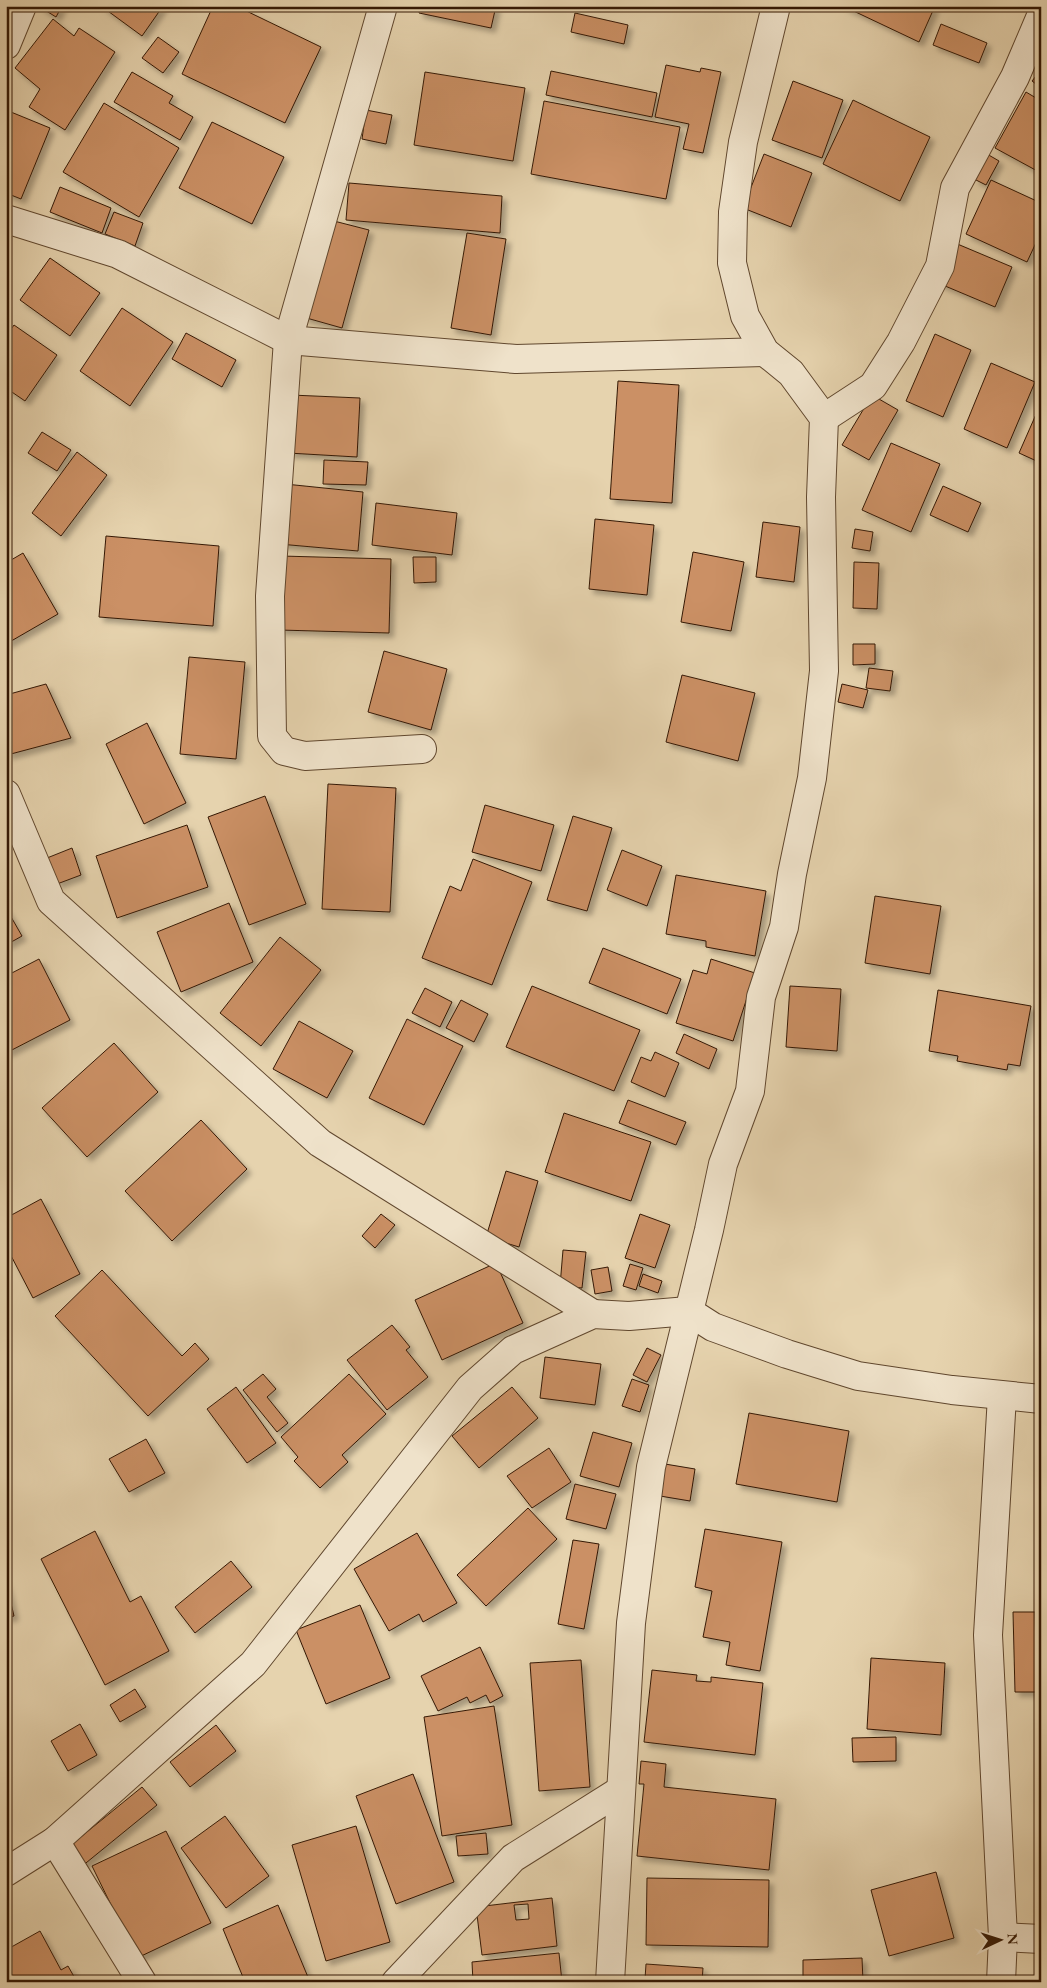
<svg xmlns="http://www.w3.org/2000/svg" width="1047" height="1988" viewBox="0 0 1047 1988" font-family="'EB Garamond',serif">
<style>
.building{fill:#cb9065;stroke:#341804;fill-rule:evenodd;filter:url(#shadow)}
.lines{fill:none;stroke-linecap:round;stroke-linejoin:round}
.minor-casing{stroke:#60472e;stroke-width:30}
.minor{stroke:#efe2ca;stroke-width:28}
</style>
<defs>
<filter id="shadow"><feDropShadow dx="4.5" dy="4.5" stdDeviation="2.5" flood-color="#0004"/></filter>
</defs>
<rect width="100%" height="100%" fill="#e6d3ae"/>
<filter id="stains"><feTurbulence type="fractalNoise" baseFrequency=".004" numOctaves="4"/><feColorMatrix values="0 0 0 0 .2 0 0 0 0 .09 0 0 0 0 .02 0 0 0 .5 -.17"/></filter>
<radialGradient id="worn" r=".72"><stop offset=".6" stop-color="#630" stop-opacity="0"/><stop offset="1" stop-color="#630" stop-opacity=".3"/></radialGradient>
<g class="building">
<path d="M62,6L56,17L40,7V6Z"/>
<path d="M101,6H163L142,36Z"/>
<path d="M213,6H236L321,47L285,123L182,74Z"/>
<path d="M420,6H496L491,28L419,13Z"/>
<path d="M843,6H935L919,42Z"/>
<path d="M575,13L628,25L624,44L571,32Z"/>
<path d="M53,19L74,36L79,28L115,52L65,130L29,107L40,89L15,68Z"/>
<path d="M941,24L987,43L979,63L933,45Z"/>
<path d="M158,37L179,52L163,73L142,58Z"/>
<path d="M666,65L700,72L701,68L721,72L703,153L683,149L689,124L655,117Z"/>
<path d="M1041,70V88L1032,81Z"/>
<path d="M551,71L657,93L652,117L546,95Z"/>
<path d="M132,72L173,96L169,103L193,117L180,140L114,102Z"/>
<path d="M425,72L525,88L513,161L414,145Z"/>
<path d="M793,81L843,100L822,158L772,140Z"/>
<path d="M1026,92L1041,101V173L995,148Z"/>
<path d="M853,100L930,137L900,201L823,164Z"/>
<path d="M544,101L680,127L666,199L531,174Z"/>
<path d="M104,103L179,148L139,217L63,172Z"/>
<path d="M6,110L50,128L21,199L6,193Z"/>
<path d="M366,110L392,115L386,144L362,139Z"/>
<path d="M212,122L284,157L252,224L179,188Z"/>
<path d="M764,154L812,173L791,227L743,208Z"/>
<path d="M987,154L999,161L986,185L974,179Z"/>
<path d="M991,180L1041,203V232L1027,262L966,234Z"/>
<path d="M349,183L502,196L500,233L346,220Z"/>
<path d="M60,187L111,208L102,233L50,212Z"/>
<path d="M114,212L143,223L135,246L105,234Z"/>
<path d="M330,220L369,230L342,328L303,317Z"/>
<path d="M467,233L506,239L491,335L451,328Z"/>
<path d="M955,243L1012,267L995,307L938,283Z"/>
<path d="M50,258L100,293L70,336L20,300Z"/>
<path d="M122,308L173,342L130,406L80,371Z"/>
<path d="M14,325L57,355L25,401L6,388V336Z"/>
<path d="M186,333L236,360L222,387L172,359Z"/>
<path d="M935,334L971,350L943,417L906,401Z"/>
<path d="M991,363L1035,382L1007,448L964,429Z"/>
<path d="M618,381L679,385L672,503L610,499Z"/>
<path d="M291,395L360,398L357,457L288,453Z"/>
<path d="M872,395L898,410L869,460L842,445Z"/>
<path d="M1041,403V463L1019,453Z"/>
<path d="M42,432L71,450L57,471L28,453Z"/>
<path d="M891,443L940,464L911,532L862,510Z"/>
<path d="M77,452L107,475L61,536L32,513Z"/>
<path d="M324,460L368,462L366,485L323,484Z"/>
<path d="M285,484L363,492L358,551L279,544Z"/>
<path d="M943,486L981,503L968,532L930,515Z"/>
<path d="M376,503L457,513L452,555L372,545Z"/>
<path d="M595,519L654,525L647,595L589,589Z"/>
<path d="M763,522L800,527L794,582L756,577Z"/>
<path d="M855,529L873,532L870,551L852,548Z"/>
<path d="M106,536L219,546L213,626L99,617Z"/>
<path d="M693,552L744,562L731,631L681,622Z"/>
<path d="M23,553L58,614L6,644V563Z"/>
<path d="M281,556L391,559L389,633L279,630Z"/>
<path d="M413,557H436V582L414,583Z"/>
<path d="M854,562L879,563L877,609L853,608Z"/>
<path d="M853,644H875V664L853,665Z"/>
<path d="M384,651L447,669L431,730L368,712Z"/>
<path d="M189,657L245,662L236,759L180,754Z"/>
<path d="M869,668L893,671L890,691L866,688Z"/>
<path d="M682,675L755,693L738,761L666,742Z"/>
<path d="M46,684L71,738L7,755L6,695Z"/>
<path d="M842,684L868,690L863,708L838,702Z"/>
<path d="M147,723L186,803L144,824L106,744Z"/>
<path d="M328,784L396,788L390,912L322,909Z"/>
<path d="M265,796L306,904L249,925L208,817Z"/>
<path d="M485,805L554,825L541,871L472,852Z"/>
<path d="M573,816L612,828L587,911L547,900Z"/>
<path d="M187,825L208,887L117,918L96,856Z"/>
<path d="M72,848L81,875L57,884L47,858Z"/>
<path d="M622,850L662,866L647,906L607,890Z"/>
<path d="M473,859L532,882L492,985L422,958L450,886L461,891Z"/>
<path d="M676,875L766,891L755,956L706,947V941L666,934Z"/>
<path d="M875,896L941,906L930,974L865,963Z"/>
<path d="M229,903L253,962L181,992L157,932Z"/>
<path d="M6,908L22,936L6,945Z"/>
<path d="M280,937L321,970L261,1046L220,1013Z"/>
<path d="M603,948L681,979L667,1014L589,983Z"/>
<path d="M39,959L70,1020L6,1053V976Z"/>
<path d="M711,959L755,973L733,1041L676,1023L693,970L707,974Z"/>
<path d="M532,986L640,1030L614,1091L506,1047Z"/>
<path d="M790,986L841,989L837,1051L786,1047Z"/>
<path d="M425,988L452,1002L440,1027L412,1013Z"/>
<path d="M938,990L1031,1006L1020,1066L1008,1064L1007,1070L957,1061L958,1056L929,1051Z"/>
<path d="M461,1000L488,1014L474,1042L446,1028Z"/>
<path d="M407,1019L463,1046L424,1125L369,1098Z"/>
<path d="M299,1021L353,1051L327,1098L273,1069Z"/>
<path d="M684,1034L717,1049L709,1069L676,1053Z"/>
<path d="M114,1043L158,1092L87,1157L42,1108Z"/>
<path d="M655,1052L679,1063L665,1097L631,1082L641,1057L651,1061Z"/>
<path d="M628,1100L686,1122L676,1145L619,1123Z"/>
<path d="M564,1113L651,1142L631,1201L545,1172Z"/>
<path d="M201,1120L247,1169L172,1241L125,1191Z"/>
<path d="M506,1171L538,1181L519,1247L486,1237Z"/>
<path d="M41,1199L80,1274L33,1298L6,1246V1218Z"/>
<path d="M381,1214L395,1225L375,1248L362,1236Z"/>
<path d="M640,1214L670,1225L655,1268L625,1258Z"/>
<path d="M563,1250L586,1252L582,1288L560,1286Z"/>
<path d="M496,1263L523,1323L442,1360L415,1300Z"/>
<path d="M630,1264L643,1268L636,1290L623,1286Z"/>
<path d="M608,1267L612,1291L595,1294L591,1270Z"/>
<path d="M102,1270L182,1356L195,1343L209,1359L148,1416L55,1316Z"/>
<path d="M643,1274L662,1281L658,1293L639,1286Z"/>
<path d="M392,1325L410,1347L406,1350L428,1377L387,1410L347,1360Z"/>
<path d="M647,1348L661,1355L647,1382L633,1375Z"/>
<path d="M545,1357L601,1364L595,1405L540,1398Z"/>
<path d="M263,1374L276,1389L267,1397L288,1423L277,1432L243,1390Z"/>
<path d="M349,1374L386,1414L342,1455L348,1462L320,1488L294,1461L298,1457L281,1437Z"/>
<path d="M632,1379L649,1385L640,1412L622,1406Z"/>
<path d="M236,1387L276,1443L247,1463L207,1409Z"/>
<path d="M512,1387L538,1418L479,1468L452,1436Z"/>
<path d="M749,1413L849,1431L837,1502L736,1484Z"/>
<path d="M593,1432L632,1443L619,1487L580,1476Z"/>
<path d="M146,1439L165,1473L129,1492L109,1459Z"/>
<path d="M549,1448L571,1482L532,1508L507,1476Z"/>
<path d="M665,1464L695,1469L690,1501L660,1496Z"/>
<path d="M575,1484L616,1494L606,1529L566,1519Z"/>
<path d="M528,1508L557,1539L486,1606L457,1575Z"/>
<path d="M705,1529L782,1542L760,1671L726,1665L730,1642L703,1637L712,1591L695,1587Z"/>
<path d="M95,1531L130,1602L141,1596L169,1651L105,1685L41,1559Z"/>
<path d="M417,1533L457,1603L423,1622L419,1614L389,1631L354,1569Z"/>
<path d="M573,1540L599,1544L584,1629L558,1624Z"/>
<path d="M231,1561L252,1587L195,1633L175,1607Z"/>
<path d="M6,1582L14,1616L6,1618Z"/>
<path d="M360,1605L390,1678L326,1704L296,1630Z"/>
<path d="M1013,1612H1035L1037,1692H1015Z"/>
<path d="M480,1647L503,1696L490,1703L486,1695L470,1703L467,1697L438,1711L421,1676Z"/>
<path d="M871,1658L945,1663L941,1735L867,1729Z"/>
<path d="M581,1660L590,1787L539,1791L530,1663Z"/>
<path d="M652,1670L697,1675L696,1681L711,1682V1677L763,1683L755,1755L644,1742Z"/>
<path d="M135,1689L146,1707L120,1722L110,1705Z"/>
<path d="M494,1706L512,1825L442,1836L424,1717Z"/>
<path d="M80,1724L97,1755L68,1771L51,1741Z"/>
<path d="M216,1725L236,1751L190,1787L170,1762Z"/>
<path d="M896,1737V1761L853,1762L852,1738Z"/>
<path d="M641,1761L666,1764L664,1787L776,1799L769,1870L637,1856L644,1784H639Z"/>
<path d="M413,1774L454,1882L396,1904L356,1796Z"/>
<path d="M142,1787L157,1805L81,1867L66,1849Z"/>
<path d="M225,1816L269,1876L226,1908L181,1848Z"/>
<path d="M356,1826L390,1942L326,1961L292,1845Z"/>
<path d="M166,1831L211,1923L137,1958L92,1866Z"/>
<path d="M486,1833L488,1854L458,1856L456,1836Z"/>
<path d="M936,1872L954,1938L889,1956L871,1890Z"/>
<path d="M647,1878L769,1880L768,1947L646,1945Z"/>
<path d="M552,1898L557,1946L482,1955L476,1907ZM528,1904L529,1919L516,1920L514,1905Z"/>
<path d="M278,1905L310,1982H245L223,1929Z"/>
<path d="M40,1931L61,1970L68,1966L77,1982H6V1950Z"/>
<path d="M559,1953L562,1982H473L472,1962Z"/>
<path d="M862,1958L863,1982H803V1960Z"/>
<path d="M646,1964L703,1968L702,1982H628V1978L645,1979Z"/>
</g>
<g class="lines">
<g class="minor-casing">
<g id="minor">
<path d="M383,6L288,340L270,596L272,736L284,751L305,756L422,749"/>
<path d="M6,45L22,6"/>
<path d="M6,219L118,254L288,340L516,359L765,352"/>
<path d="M824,418L873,386L901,342L940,266L955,188L1015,77L1041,16"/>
<path d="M6,794L51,901L320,1143L593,1314"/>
<path d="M55,1841L142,1982"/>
<path d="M6,1872L55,1841L253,1664L470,1388L513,1350L593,1314L629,1316L688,1311L713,1327L787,1354L858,1376L952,1390L1041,1399"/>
<path d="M1003,1937L1041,1939"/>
<path d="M396,1982L513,1858L621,1790"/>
<path d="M610,1982L631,1623L651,1467L709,1230L723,1164L750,1091L761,997L784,927L792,874L812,778L824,671L821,497L824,418L791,373L765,352L745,316L732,263L733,212L743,142L776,6"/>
<path d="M1001,1982L1003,1937L988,1635L1002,1396"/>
</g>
</g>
<use href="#minor" class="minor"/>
</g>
<rect width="1047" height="1988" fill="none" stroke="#e6d3ae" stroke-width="25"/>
<rect x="8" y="8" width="1032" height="1973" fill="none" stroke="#341804" stroke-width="2.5"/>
<rect x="12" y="12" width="1022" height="1963" fill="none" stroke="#341804"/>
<g transform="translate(1000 1940) rotate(86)" stroke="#efe2ca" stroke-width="4" paint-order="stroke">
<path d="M0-4L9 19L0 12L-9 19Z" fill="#341804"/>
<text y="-8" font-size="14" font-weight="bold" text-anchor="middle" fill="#341804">N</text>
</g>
<rect width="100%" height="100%" filter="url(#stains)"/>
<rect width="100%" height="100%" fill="url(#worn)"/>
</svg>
